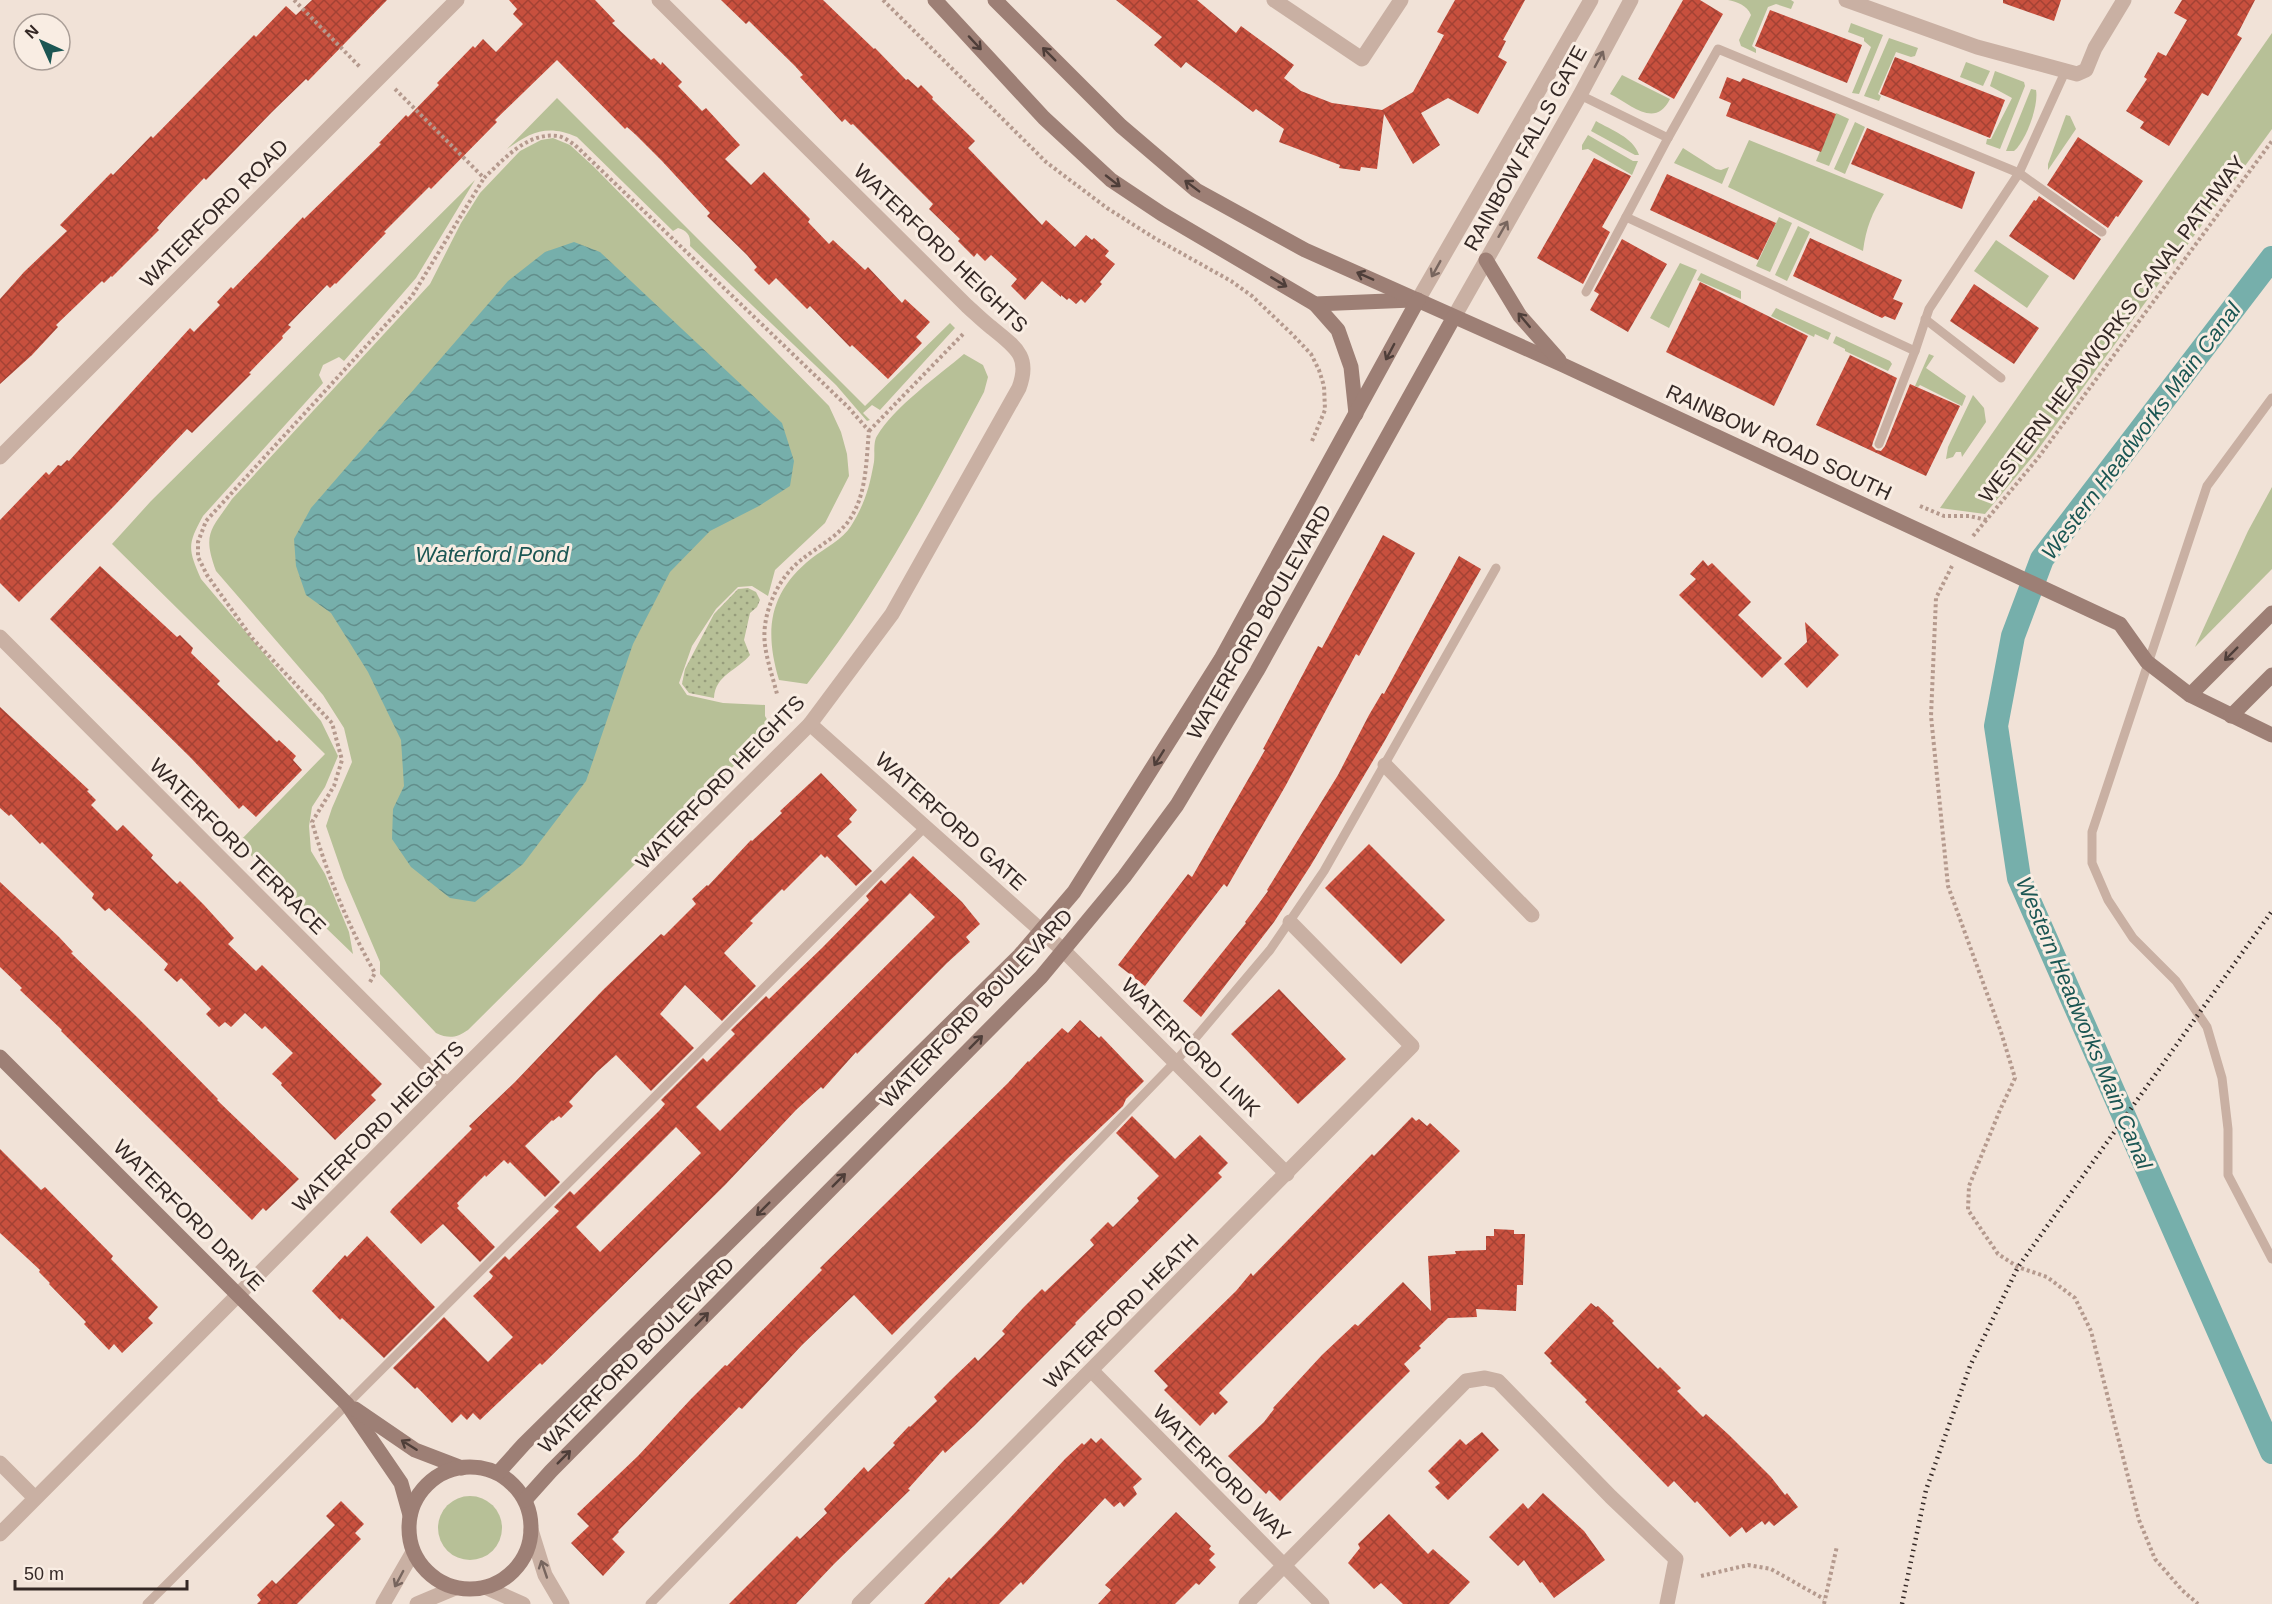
<svg xmlns="http://www.w3.org/2000/svg" width="2272" height="1604" viewBox="0 0 2272 1604" font-family="Helvetica,sans-serif">
<style>
.grass{fill:#b7c097}
.park{fill:url(#park-dots)}
.water{fill:url(#water-waves)}
.lines{fill:none;stroke-linecap:round;stroke-linejoin:round}
.canal{stroke:#76afab;stroke-width:24}
.building{fill:url(#building-cross-hatch);fill-rule:evenodd}
.path{stroke:#b59a8e;stroke-width:4;stroke-dasharray:3 3;stroke-linecap:butt}
.lane{stroke:#c9b0a3;stroke-width:9}
.street{stroke:#c9b0a3;stroke-width:15}
.secondary{stroke:#9d7f75;stroke-width:15}
.rail{stroke:#342825;stroke-width:4.5;stroke-dasharray:1.5 4.5;stroke-linecap:butt}
.oneway{stroke:#4e3e39}
.oneway2{stroke:#77655e}
.labels{text-anchor:middle;dominant-baseline:central;stroke-width:6;stroke-linejoin:round;paint-order:stroke}
.street-label{font-size:21px;fill:#342825;stroke:#f9ede3}
.water-label{font-size:22px;font-style:italic;fill:#1b5653;stroke:#f9ede3}
</style>
<defs>
<pattern id="park-dots" width="8" height="8" patternUnits="userSpaceOnUse" patternTransform="scale(1.5)"><rect width="8" height="8" fill="#b7c097"/><path d="M2 2h.1M6 6h.1" fill="none" stroke="#969c7b" stroke-width="1.8" stroke-linecap="round"/></pattern>
<pattern id="water-waves" width="16" height="10" patternUnits="userSpaceOnUse" patternTransform="scale(1.5)"><rect width="16" height="10" fill="#76afab"/><path d="M0 5q4-4 8 0t8 0" fill="none" stroke="#628e8b"/></pattern>
<pattern id="building-cross-hatch" width="8" height="8" patternUnits="userSpaceOnUse" patternTransform="scale(1.5)"><rect width="8" height="8" fill="#c8503e"/><path d="M0 0l8 8M0 8l8-8" fill="none" stroke="#a34234"/></pattern>
</defs>
<rect width="100%" height="100%" fill="#f1e2d7"/>
<g class="grass">
<path d="M1728,0H1791L1794,2L1791,9L1776,4L1768,7L1752,46L1756,49V53L1741,46L1739,40L1751,15C1747,5 1737,2 1728,0Z"/>
<path d="M1851,23L1883,35L1859,94L1852,93L1871,47L1864,41V38L1848,32Z"/>
<path d="M2272,33V129L2034,455L1985,514L1940,508Z"/>
<path d="M1889,38L1918,48L1915,56L1911,57L1896,52L1878,94L1881,96L1879,101L1864,96Z"/>
<path d="M1966,62L1990,71L1983,86L1960,77Z"/>
<path d="M1995,71L2024,82L2025,86L2000,149L1986,144L1987,139H1991L2012,98L1990,86Z"/>
<path d="M1622,75L1670,99C1655,129 1632,105 1610,94Z"/>
<path d="M2031,89L2036,90C2039,105 2026,141 2014,151H2006Z"/>
<path d="M557,98L865,406L950,323L955,328L880,410L872,405L863,413L870,420L867,421L836,385L690,246C691,236 688,231 678,228L673,231L577,137C547,124 531,132 507,149Z"/>
<path d="M1836,113L1849,119L1829,166L1816,161Z"/>
<path d="M2066,115L2070,116L2076,129L2048,170V164Z"/>
<path d="M1596,121C1611,130 1633,137 1639,155H1635L1591,131Z"/>
<path d="M1855,122L1865,127L1845,174L1834,169Z"/>
<path d="M1588,135L1633,161H1638L1632,175L1588,149L1582,150V145Z"/>
<path d="M553,138L570,145L594,167L829,406L841,432L847,454L849,476L825,523L775,570L768,596L752,586L738,587L716,609L692,646L679,683L687,695L723,703L765,705V716L772,728L468,1030C456,1038 449,1039 436,1033L380,974V962L344,878L326,826L332,808L352,762L344,728L323,695L216,571C202,533 211,530 232,499L430,284L461,223L480,193L520,151L541,140Z"/>
<path d="M1749,140L1884,194C1872,213 1866,228 1863,251L1728,187Z"/>
<path d="M1683,148L1716,169L1721,170L1729,167L1722,184L1674,163Z"/>
<path d="M475,180L416,278L344,361L339,357L323,365L319,375L323,383L203,516C187,545 188,549 201,579L321,721L338,756L325,787L312,807L309,826L311,851L325,874L349,932L353,954L238,843L325,754L112,544L151,501Z"/>
<path d="M1779,217L1792,223L1770,272L1756,266Z"/>
<path d="M1798,226L1810,232L1787,281L1775,275Z"/>
<path d="M1996,240L2049,276L2027,308L1974,271Z"/>
<path d="M1680,263L1697,270L1669,328L1650,318Z"/>
<path d="M1701,273L1741,291V299L1697,280Z"/>
<path d="M1776,308L1831,333L1828,340L1815,334L1814,337L1771,316Z"/>
<path d="M1836,336L1890,361L1892,364L1888,371L1845,351V349L1833,343Z"/>
<path d="M964,354L983,365L988,377L984,392C931,492 878,594 807,684L779,680C764,630 769,592 812,558C824,549 843,539 851,526C865,503 869,489 874,462C875,454 873,442 877,436C894,407 938,376 964,354Z"/>
<path d="M1929,354L1934,356L1926,368L1966,396L1962,406L1920,385L1918,387L1915,386Z"/>
<path d="M1973,395L1984,408L1986,422L1962,457L1961,452H1956L1953,457L1946,459L1948,447Z"/>
<path d="M2272,487V569L2195,647L2248,531Z"/>
<circle cx="470" cy="1528" r="32"/>
</g>
<path class="park" d="M748,588L756,592L760,600L757,607L750,613L744,640L750,655C738,670 715,675 714,698L689,693L682,684L685,669L714,614L738,589Z"/>
<path class="water" d="M574,242L600,252L782,423L794,461L790,486L759,506L710,531L670,572L633,644L586,781L523,864L475,902L450,898L411,867L392,839L393,809L404,786L401,740L368,672L331,613L306,595L296,566L294,539L311,508L508,281L545,252Z"/>
<g class="lines">
<path class="canal" d="M2272,258L2042,559L2013,636L1996,726L2019,878L2272,1452"/>
</g>
<g class="building">
<path d="M312,0H387L308,81L306,79L272,112L206,180L204,178L164,220L157,228L159,230L112,277L111,276L104,283L102,281L56,325L58,327L32,355L0,384V299L24,272L67,231L60,225L111,173L113,175L151,136L153,138L254,35L256,37L286,6L296,15Z"/>
<path d="M509,0H595L615,21L612,23L651,60L654,58L661,65L662,62L682,82L678,86L702,111L706,108L740,145L725,159L751,185L764,172L810,219L808,222L829,244L833,240L865,270L868,267L902,303L905,299L930,322L916,337L922,343L888,379L852,345L850,347L810,306L807,309L776,278L769,285L754,270L757,267L747,255L707,216L710,213L662,161L636,135L627,127L625,129L557,60L495,120L497,122L431,189L429,187L384,232L386,233L336,284L335,283L330,288L327,285L288,325L291,327L282,336L283,338L249,373L251,374L192,433L187,429L115,505L19,602L0,583V520L46,472L49,475L58,465L61,466L67,460L69,461L190,328L194,332L220,305L217,302L231,287L233,289L303,217L304,219L381,144L379,143L406,115L408,117L439,85L437,83L473,46L475,48L483,39L496,52L523,24L513,14L517,9Z"/>
<path d="M721,0H823L874,49L875,48L906,80L908,79L918,88L921,85L933,97L932,99L975,141L968,148L1042,225L1046,220L1075,247L1086,235L1092,240L1094,238L1109,251L1105,256L1115,264L1100,282L1102,284L1085,303L1081,299L1076,304L1069,298L1067,300L1061,295V297L1042,281L1025,300L1011,286L1017,279L991,255L985,261L977,253L974,257L958,241L960,239L929,209L933,204L853,124L851,125L845,119L842,122L800,77L803,75L795,66L749,21L746,24Z"/>
<path d="M1116,0H1197L1236,33L1241,26L1294,65L1284,78L1301,91L1332,103L1382,110L1413,92L1444,35L1437,32L1455,0H1525L1503,40L1506,41L1498,57L1507,62L1478,114L1448,98L1421,113L1440,145L1413,164L1384,114L1377,169L1361,167L1360,171L1339,168L1340,165L1279,142L1284,129L1256,109L1253,112L1186,62L1181,68L1154,45L1162,37Z"/>
<path d="M1683,0H1700L1723,14L1674,99L1638,79Z"/>
<path d="M2003,0H2061L2054,21L2003,3Z"/>
<path d="M2182,0H2255L2237,35L2242,38L2208,96L2202,93L2169,146L2140,128L2144,122L2126,111L2147,79L2144,77L2158,52L2166,56L2187,20L2174,13Z"/>
<path d="M1770,10L1862,45L1847,83L1755,46Z"/>
<path d="M1895,57L2005,100L1990,138L1880,94Z"/>
<path d="M1727,77L1740,82L1743,78L1836,114L1821,152L1726,116L1731,103L1719,98Z"/>
<path d="M1867,128L1975,172L1962,209L1851,164Z"/>
<path d="M2078,137L2143,181L2118,217L2116,216L2108,228L2047,185Z"/>
<path d="M1594,158L1631,176L1602,227L1610,232L1583,284L1537,258Z"/>
<path d="M1667,174L1776,223L1758,260L1650,210Z"/>
<path d="M2039,196L2101,239L2074,280L2009,236L2034,200L2036,201Z"/>
<path d="M1810,238L1902,280L1893,299L1903,303L1895,320L1885,316L1882,318L1793,276Z"/>
<path d="M1622,239L1667,264L1628,332L1590,310L1599,294L1594,291Z"/>
<path d="M1700,282L1808,336L1774,406L1666,352Z"/>
<path d="M1974,284L2039,328L2014,364L1950,321Z"/>
<path d="M1850,355L1897,378L1873,442L1872,446L1876,450L1881,451L1885,446L1910,384L1960,406L1926,476L1816,425Z"/>
<path d="M1383,535L1415,553L1359,656L1356,654L1286,785L1227,887L1224,884L1145,986L1118,965L1188,874L1192,877L1265,750L1263,749L1318,646L1322,648Z"/>
<path d="M1459,556L1481,569L1384,742L1311,865L1274,922L1201,1017L1183,1001L1246,923L1245,922L1268,891L1267,890L1338,775L1369,715L1382,693L1384,694Z"/>
<path d="M1703,560L1708,566L1712,563L1751,602L1738,615L1782,658L1762,678L1679,595L1696,579L1690,574Z"/>
<path d="M100,566L177,637L180,635L193,648L191,653L220,681L217,684L277,742L279,740L296,756L293,760L302,770L256,817L243,805L239,809L191,758L50,619Z"/>
<path d="M1805,622L1839,655L1807,688L1784,664L1807,642Z"/>
<path d="M0,707L89,790L87,791L96,800L91,805L117,831L123,825L153,855L151,858L177,884L180,881L204,905L234,938L228,944L256,971L262,965L382,1084L371,1095L376,1100L335,1140L281,1085L282,1083L272,1074L293,1053L265,1026L262,1029L245,1013L231,1027L225,1022L219,1027L206,1014L211,1009L181,978L177,982L164,970L168,964L109,908L105,911L92,898L94,894L42,842L40,844L11,814L9,816L0,808Z"/>
<path d="M821,773L857,810L849,819L852,822L837,836L872,871L856,886L827,856L825,858L821,854L784,891L782,889L750,921L753,923L724,953L756,986L722,1021L685,985L660,1014L694,1048L651,1091L616,1055L597,1072L569,1102L573,1106L561,1118L559,1116L553,1121L552,1120L525,1146L560,1182L545,1197L510,1162L508,1164L504,1160L486,1177L485,1175L457,1203L459,1206L457,1208L495,1247L480,1262L443,1224L421,1244L390,1212L392,1209L472,1129L469,1126L515,1082L603,990L661,934L664,936L696,904L692,899L707,885L708,886L751,840L752,841L782,813L780,811Z"/>
<path d="M1369,844L1445,920L1401,964L1325,888Z"/>
<path d="M913,856L962,902L980,924L966,937L970,942L947,963L857,1054L856,1052L823,1089L821,1087L796,1110L725,1185L542,1365L540,1363L480,1420L473,1413L467,1420L461,1414L452,1423L417,1387L415,1389L393,1368L444,1317L488,1362L513,1337L473,1296L491,1279L493,1276L489,1272L505,1256L509,1260L559,1211L554,1207L570,1191L574,1195L659,1111L665,1104L661,1100L703,1058L707,1062L735,1034L731,1030L766,996L769,999L822,948L869,900L866,896L881,880L885,884ZM910,893L935,917L720,1131L696,1107ZM676,1127L701,1153L600,1252L576,1227Z"/>
<path d="M0,882L59,937L73,952L71,953L139,1019L218,1099L217,1100L299,1179L266,1211L263,1208L252,1220L61,1031L62,1030L20,990L22,988L0,967Z"/>
<path d="M1279,989L1346,1059L1298,1104L1231,1034Z"/>
<path d="M1080,1020L1099,1038L1101,1036L1144,1081L1126,1099L1123,1106L1067,1159L892,1335L854,1295L802,1345L742,1409L739,1407L618,1531L619,1532L612,1539L625,1552L603,1576L571,1543L589,1526L577,1514L638,1456L691,1399L725,1365L727,1366L822,1270L820,1268L1008,1083L1028,1061L1029,1062L1062,1028L1068,1033Z"/>
<path d="M1132,1116L1175,1159L1200,1135L1228,1163L1218,1173L1222,1177L1075,1323L1076,1324L974,1426L945,1453L943,1450L908,1489L910,1490L834,1564L796,1604H729L797,1536L800,1539L827,1513L824,1509L864,1467L868,1472L895,1445L893,1443L909,1426L910,1427L937,1401L934,1397L953,1378L975,1357L978,1361L1005,1334L1002,1331L1023,1308L1042,1289L1045,1292L1094,1245L1090,1240L1108,1222L1113,1227L1139,1201L1137,1198L1159,1176L1116,1133Z"/>
<path d="M1412,1117L1416,1121L1419,1119L1427,1126L1430,1123L1460,1151L1219,1393L1228,1402L1215,1415L1213,1412L1200,1426L1164,1390L1168,1386L1154,1371L1236,1291L1251,1273L1253,1276L1372,1154L1374,1156Z"/>
<path d="M0,1149L41,1190L45,1187L113,1256L111,1259L158,1307L148,1318L153,1323L122,1353L114,1344L109,1350L84,1324L86,1322L49,1284L50,1283L39,1272L40,1270L0,1233Z"/>
<path d="M1494,1229L1514,1230V1234H1525L1523,1285H1517L1516,1311L1476,1309L1477,1317L1448,1318L1419,1346L1421,1348L1404,1364L1410,1371L1280,1501L1269,1490L1266,1494L1228,1456L1264,1422L1274,1409L1273,1408L1322,1355L1355,1324L1358,1326L1403,1282L1431,1311L1428,1256L1456,1254L1455,1251L1486,1250V1236H1494Z"/>
<path d="M367,1236L435,1307L384,1358L342,1318L340,1320L312,1291L345,1255L347,1257Z"/>
<path d="M1591,1303L1596,1307L1598,1306L1614,1321L1612,1323L1658,1369L1660,1367L1681,1388L1677,1391L1703,1417L1706,1414L1729,1435L1771,1477L1785,1495L1787,1493L1798,1507L1774,1526L1769,1521L1765,1525L1762,1521L1746,1533L1742,1527L1730,1537L1697,1501L1695,1503L1674,1481L1668,1487L1585,1402L1587,1400L1550,1363L1552,1361L1544,1353Z"/>
<path d="M1482,1432L1499,1450L1448,1500L1435,1487L1440,1483L1428,1471L1460,1439L1466,1445Z"/>
<path d="M1091,1438L1096,1443L1101,1438L1142,1479L1133,1487L1137,1494L1124,1507L1120,1502L1114,1507L1105,1498L1023,1585L1021,1582L999,1604H924L949,1577L951,1579L996,1533L1065,1459L1082,1443L1084,1445Z"/>
<path d="M1543,1493L1584,1531L1605,1560L1554,1598L1542,1582L1540,1583L1524,1560L1518,1566L1489,1537L1523,1503L1528,1509Z"/>
<path d="M341,1501L364,1524L355,1533L361,1539L297,1604H257L261,1600L257,1595L272,1580L276,1584L335,1525L326,1516Z"/>
<path d="M1176,1512L1211,1546L1209,1549L1215,1554L1209,1560L1216,1567L1199,1585L1196,1583L1175,1604H1098L1111,1590L1105,1585Z"/>
<path d="M1389,1514L1428,1554L1433,1549L1470,1582L1449,1604H1403L1381,1583L1374,1589L1348,1563L1360,1548L1358,1544Z"/>
</g>
<g class="lines">
<g class="path">
<path d="M294,0L361,68"/>
<path d="M883,0L1046,162L1107,208L1156,239L1231,281L1252,296L1292,334L1311,354L1319,370L1324,386L1325,410L1312,441"/>
<path d="M395,89L484,178C504,159 527,132 558,136C564,137 570,142 575,145L849,408L869,431C866,461 867,493 850,519C839,536 816,548 801,560C777,579 761,615 765,645C767,661 773,678 777,694"/>
<path d="M869,431L965,332"/>
<path d="M1920,506L1944,516H1969L1987,520"/>
<path d="M1973,536L2038,458L2272,141"/>
<path d="M1952,566L1936,598L1931,716L1948,886L2001,1032L2015,1078L2000,1110L1969,1186L1968,1210L1998,1254L2018,1267L2047,1277L2075,1298L2091,1331L2139,1520L2155,1559L2182,1590L2198,1604"/>
<path d="M370,982L375,973C348,926 327,874 312,822L334,786L342,760L332,723L252,638L207,575L198,557V542L206,521L412,296L484,178"/>
<path d="M1701,1576L1748,1565L1771,1569L1824,1599"/>
<path d="M1824,1604L1837,1546"/>
</g>
<g class="lane">
<path d="M1580,95L1668,138L1586,292"/>
<path d="M1668,138L1718,49L2019,173L2102,232"/>
<path d="M1626,217L1915,351"/>
<path d="M1925,319L2001,378"/>
<path d="M2272,398L2207,486L2092,832V863L2108,900L2133,938L2176,981L2207,1027L2222,1078L2228,1129V1175L2272,1259"/>
<path d="M1879,444L1915,351L1929,309L2019,173L2065,72"/>
<path d="M147,1604L926,826"/>
<path d="M650,1604L1176,1061L1270,950L1324,871L1496,568"/>
</g>
<g class="street">
<path d="M1274,0L1362,59L1401,0"/>
<path d="M1846,0L1977,47L2077,74L2086,70L2095,48L2124,0"/>
<path d="M1418,300L1591,0"/>
<path d="M1454,317L1580,95L1631,0"/>
<path d="M0,457L457,0"/>
<path d="M0,637L447,1085"/>
<path d="M810,724L1064,951L1287,1174"/>
<path d="M1385,765L1532,915"/>
<path d="M1092,1371L1322,1604"/>
<path d="M0,1463L35,1498"/>
<path d="M531,1530L545,1575L562,1604"/>
<path d="M0,1534L447,1085L810,724L892,614L1019,388C1031,356 1015,347 992,328C983,321 975,313 967,306L659,0"/>
<path d="M487,1588L523,1604"/>
<path d="M383,1604L413,1552"/>
<path d="M417,1604L455,1588"/>
<path d="M859,1604L1412,1046L1290,922"/>
<path d="M1246,1604L1466,1381L1485,1378L1498,1381L1611,1497L1676,1559L1667,1604"/>
</g>
<g class="secondary">
<path d="M935,0L1044,118L1111,180L1162,214L1315,304L1412,300"/>
<path d="M995,0L1121,126L1196,190L1305,250L1563,365L2120,624L2147,662L2190,695L2272,735"/>
<path d="M1486,260L1520,316L1559,360"/>
<path d="M1315,304L1338,330L1351,367L1356,414"/>
<path d="M2190,695L2272,613"/>
<path d="M2231,716L2272,675"/>
<path d="M0,1057L347,1404L401,1483L410,1515"/>
<path d="M355,1409L415,1450L462,1468"/>
<circle cx="470" cy="1528" r="61"/>
<path d="M498,1473L524,1444L1020,955L1074,892L1221,659L1418,300"/>
<path d="M525,1500L551,1471L1041,977L1124,877L1177,805L1257,671L1454,317"/>
</g>
<path class="rail" d="M1902,1604L1926,1490L1970,1366L2018,1267L2272,911"/>
</g>
<defs><path id="oneway-shaft" d="M-6 0H5M1.5-3L5.5 0L1.5 3" fill="none" stroke-width="1.6" stroke-linecap="round" stroke-linejoin="round" transform="scale(1.5)"/></defs>
<g class="oneway">
<use href="#oneway-shaft" transform="translate(975 43) rotate(47)"/>
<use href="#oneway-shaft" transform="translate(1049 54) rotate(-135)"/>
<use href="#oneway-shaft" transform="translate(1113 181) rotate(38)"/>
<use href="#oneway-shaft" transform="translate(1192 186) rotate(-143)"/>
<use href="#oneway-shaft" transform="translate(1365 276) rotate(-156)"/>
<use href="#oneway-shaft" transform="translate(1279 282) rotate(31)"/>
<use href="#oneway-shaft" transform="translate(1524 320) rotate(-130)"/>
<use href="#oneway-shaft" transform="translate(1390 352) rotate(118)"/>
<use href="#oneway-shaft" transform="translate(2231 654) rotate(135)"/>
<use href="#oneway-shaft" transform="translate(1159 758) rotate(122)"/>
<use href="#oneway-shaft" transform="translate(976 1042) rotate(-45)"/>
<use href="#oneway-shaft" transform="translate(839 1180) rotate(-45)"/>
<use href="#oneway-shaft" transform="translate(763 1209) rotate(135)"/>
<use href="#oneway-shaft" transform="translate(702 1319) rotate(-45)"/>
<use href="#oneway-shaft" transform="translate(409 1445) rotate(-148)"/>
<use href="#oneway-shaft" transform="translate(564 1457) rotate(-45)"/>
</g>
<g class="oneway2">
<use href="#oneway-shaft" transform="translate(1599 59) rotate(-62)"/>
<use href="#oneway-shaft" transform="translate(1503 229) rotate(-60)"/>
<use href="#oneway-shaft" transform="translate(1436 269) rotate(119)"/>
<use href="#oneway-shaft" transform="translate(544 1569) rotate(-109)"/>
<use href="#oneway-shaft" transform="translate(399 1579) rotate(118)"/>
</g>
<g class="labels">
<g class="street-label">
<text transform="translate(1525 148) rotate(-61)">RAINBOW FALLS GATE</text>
<text transform="translate(214 213) rotate(-45)">WATERFORD ROAD</text>
<text transform="translate(941 248) rotate(44)">WATERFORD HEIGHTS</text>
<text transform="translate(2112 329) rotate(-53)">WESTERN HEADWORKS CANAL PATHWAY</text>
<text transform="translate(1779 442) rotate(25)">RAINBOW ROAD SOUTH</text>
<text transform="translate(1259 622) rotate(-60)">WATERFORD BOULEVARD</text>
<text transform="translate(720 782) rotate(-46)">WATERFORD HEIGHTS</text>
<text transform="translate(951 821) rotate(42)">WATERFORD GATE</text>
<text transform="translate(238 846) rotate(45)">WATERFORD TERRACE</text>
<text transform="translate(976 1008) rotate(-46)">WATERFORD BOULEVARD</text>
<text transform="translate(1191 1047) rotate(45)">WATERFORD LINK</text>
<text transform="translate(378 1126) rotate(-45)">WATERFORD HEIGHTS</text>
<text transform="translate(189 1215) rotate(45)">WATERFORD DRIVE</text>
<text transform="translate(1121 1311) rotate(-45)">WATERFORD HEATH</text>
<text transform="translate(636 1355) rotate(-45)">WATERFORD BOULEVARD</text>
<text transform="translate(1222 1473) rotate(45)">WATERFORD WAY</text>
</g>
<g class="water-label">
<text transform="translate(2141 431) rotate(-53)">Western Headworks Main Canal</text>
<text x="492" y="554">Waterford Pond</text>
<text transform="translate(2084 1023) rotate(67)">Western Headworks Main Canal</text>
</g>
</g>
<g transform="translate(42 42) rotate(315)"><circle r="28" fill="#f9ede3" stroke="#aa9e97" stroke-width="1.5"/>
<path d="M0-4.5L10 22L0 15L-10 22Z" fill="#1b5653"/>
<text y="-9" font-size="16" font-weight="bold" text-anchor="middle" fill="#342825">N</text>
</g>
<path d="M15 1580v9h172v-9" fill="none" stroke="#342825" stroke-width="3"/>
<text x="24" y="1580" font-size="18" fill="#342825" stroke="#f9ede3" stroke-width="4.5" paint-order="stroke">50 m</text>
</svg>
